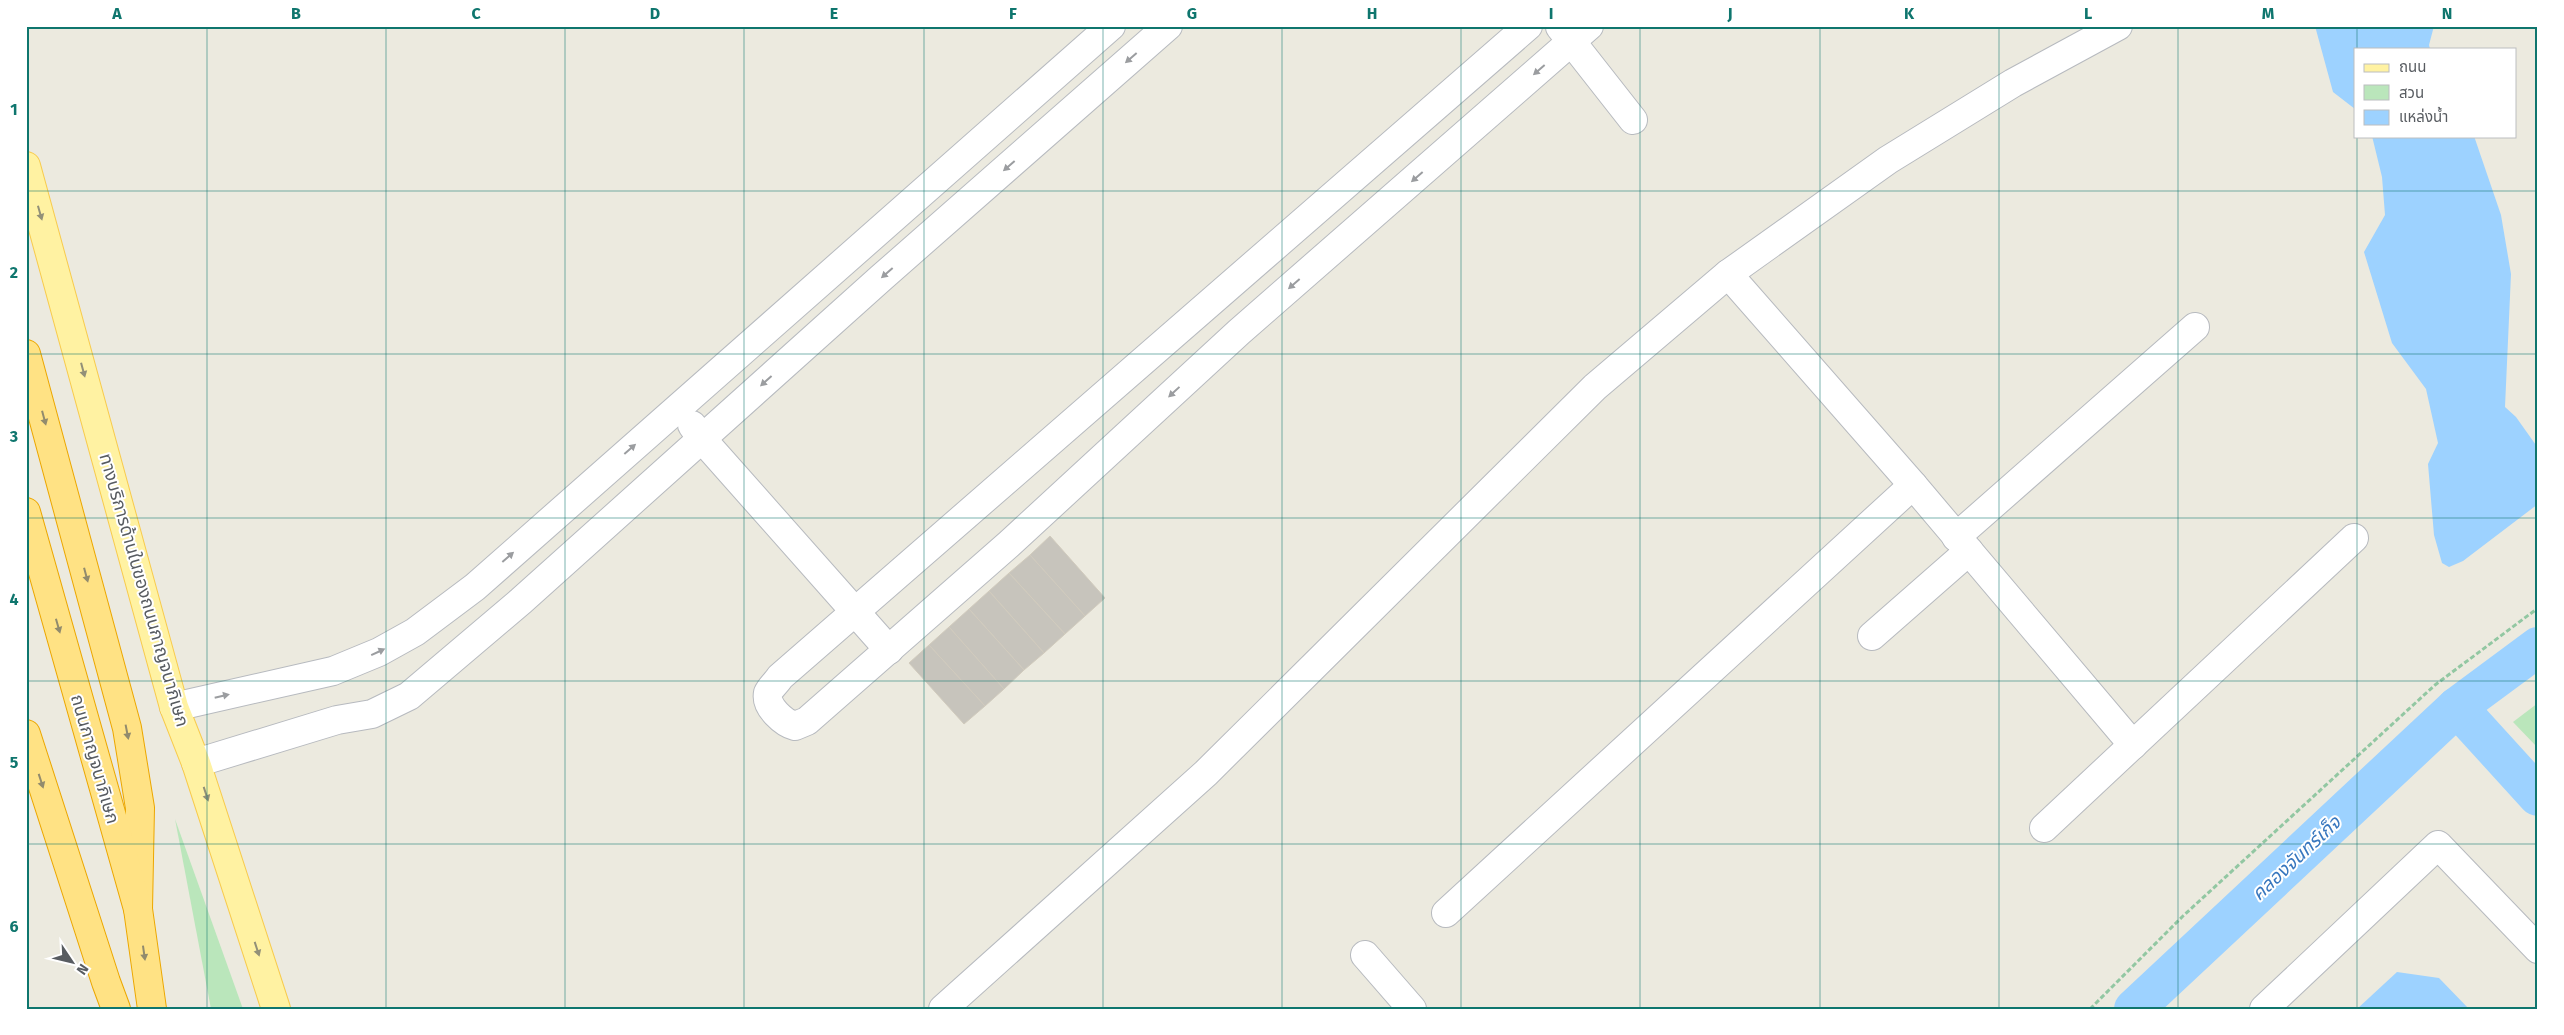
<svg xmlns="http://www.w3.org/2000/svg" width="2564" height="1035" viewBox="0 0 2564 1035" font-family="'Fira Sans','Noto Sans Thai',sans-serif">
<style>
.green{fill:#bae6bb}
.water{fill:#9dd2ff}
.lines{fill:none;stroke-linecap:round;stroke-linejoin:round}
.canal{stroke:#9dd2ff;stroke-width:40}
.building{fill:#c7c4bc;stroke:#d1cbbd}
.minor-casing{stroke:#b7babf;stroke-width:30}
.major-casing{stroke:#f8cb4d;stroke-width:30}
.highway-casing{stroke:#eca700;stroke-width:30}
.path{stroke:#92c7a2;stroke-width:3;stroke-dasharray:5 2.5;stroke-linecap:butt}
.minor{stroke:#fff;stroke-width:28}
.major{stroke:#fff2a2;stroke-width:28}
.highway{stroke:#ffe284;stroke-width:28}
.oneway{fill:#9b9da0}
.oneway2{fill:#929078}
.oneway3{fill:#928b6d}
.grid{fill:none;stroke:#0f766e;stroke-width:1;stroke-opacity:0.55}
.labels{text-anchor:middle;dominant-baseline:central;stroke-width:4;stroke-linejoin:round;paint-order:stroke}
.street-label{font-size:18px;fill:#585c61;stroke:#fff}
.water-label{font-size:19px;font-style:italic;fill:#3877be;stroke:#fff}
.neatline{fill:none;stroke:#0f766e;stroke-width:2}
.grid-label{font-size:16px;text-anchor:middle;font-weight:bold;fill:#0f766e}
</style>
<rect width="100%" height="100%" fill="#eceadf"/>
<g class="green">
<path d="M2538,703V748L2513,722Z"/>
<path d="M175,819L243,1009H211Z"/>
</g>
<g class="water">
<path d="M2315,26H2434L2429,45L2430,49H2355V109L2333,92Z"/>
<path d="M2372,136H2474L2501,215L2511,274L2505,407L2516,417L2538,448V504L2463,561L2449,567L2442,563L2434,535L2428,464L2438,443L2426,389L2392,343L2364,252L2385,215L2382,177Z"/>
<path d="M2397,972L2439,978L2469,1009H2357Z"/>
</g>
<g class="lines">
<g class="canal">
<path d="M2457,707L2538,796"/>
<path d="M2134,1009L2457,707L2538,647"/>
</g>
</g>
<g class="building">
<path d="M1050,536L1105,598L1085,616L1030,555Z"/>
<path d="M1030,555L1085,616L1065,634L1009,573Z"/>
<path d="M1009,573L1065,634L1044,653L989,591Z"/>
<path d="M989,591L1044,653L1024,670L969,609Z"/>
<path d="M969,609L1024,670L1004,689L949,627Z"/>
<path d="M949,627L1004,689L985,706L929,645Z"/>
<path d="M929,645L985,706L964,724L909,663Z"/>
</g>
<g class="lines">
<g class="minor-casing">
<g id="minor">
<path d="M1528,26L780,677C777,682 770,688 768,693C765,707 784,723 795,726L807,721L1009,544L1239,332L1589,26"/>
<path d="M1560,27L1633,120"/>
<path d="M1728,274L1913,485L2133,745"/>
<path d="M692,425L702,439L889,650"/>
<path d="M1956,537L2195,327"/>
<path d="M1872,636L1969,551"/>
<path d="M174,707L333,671L379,652L415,632L475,587L1111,26"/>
<path d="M196,763L337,720L372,714L409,696L521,601L881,278L1168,26"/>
<path d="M2044,828L2354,538"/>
<path d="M1446,913L1913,485"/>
<path d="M1365,955L1412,1009"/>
<path d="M943,1009L1206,773L1595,387L1728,274L1888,160L2013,83L2118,26"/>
<path d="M2264,1009L2438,845L2538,949"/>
</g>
</g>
<g class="major-casing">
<path id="major" d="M26,166L174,707L196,763L276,1009"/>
</g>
<g class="highway-casing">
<g id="highway">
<path d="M26,354L127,728L140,808L138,909"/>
<path d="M26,512L138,909L152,1009"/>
<path d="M26,734L106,982L116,1009"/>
</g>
</g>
<path class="path" d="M2090,1009L2183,916L2435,685L2538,608"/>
<use href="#minor" class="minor"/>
<use href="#major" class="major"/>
<use href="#highway" class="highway"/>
</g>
<defs><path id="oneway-solid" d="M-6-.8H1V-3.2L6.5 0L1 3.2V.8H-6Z" transform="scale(1.25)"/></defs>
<g class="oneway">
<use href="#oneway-solid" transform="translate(1131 58) rotate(139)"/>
<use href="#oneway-solid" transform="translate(1539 70) rotate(139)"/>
<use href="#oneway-solid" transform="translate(1009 166) rotate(139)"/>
<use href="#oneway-solid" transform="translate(1417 177) rotate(139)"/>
<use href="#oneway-solid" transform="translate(887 273) rotate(139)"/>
<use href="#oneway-solid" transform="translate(1294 284) rotate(139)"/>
<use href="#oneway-solid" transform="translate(766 381) rotate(138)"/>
<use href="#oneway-solid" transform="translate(1174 392) rotate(137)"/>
<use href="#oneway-solid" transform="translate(630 449) rotate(-41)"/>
<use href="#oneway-solid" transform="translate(508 557) rotate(-41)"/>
<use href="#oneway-solid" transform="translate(378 652) rotate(-25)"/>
<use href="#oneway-solid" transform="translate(222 696) rotate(-13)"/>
</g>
<g class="oneway2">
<use href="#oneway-solid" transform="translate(40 213) rotate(74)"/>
<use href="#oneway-solid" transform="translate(83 370) rotate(75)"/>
<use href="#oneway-solid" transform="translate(206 794) rotate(72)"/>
<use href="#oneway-solid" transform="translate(257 949) rotate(72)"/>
</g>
<g class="oneway3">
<use href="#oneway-solid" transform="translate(44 418) rotate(75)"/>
<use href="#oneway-solid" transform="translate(86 575) rotate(75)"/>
<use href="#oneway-solid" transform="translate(58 626) rotate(74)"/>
<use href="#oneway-solid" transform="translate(127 732) rotate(79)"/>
<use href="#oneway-solid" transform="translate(41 781) rotate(72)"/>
<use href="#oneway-solid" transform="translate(144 953) rotate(82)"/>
</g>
<path class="grid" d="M207,26V1009M386,26V1009M565,26V1009M744,26V1009M924,26V1009M1103,26V1009M1282,26V1009M1461,26V1009M1640,26V1009M1820,26V1009M1999,26V1009M2178,26V1009M2357,26V49M2357,136V1009M26,191H2538M26,354H2538M26,518H2538M26,681H2538M26,844H2538"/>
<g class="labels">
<g class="street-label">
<text transform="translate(144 590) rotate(74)">ทางบริการด้านในของถนนกาญจนาภิเษก</text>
<text transform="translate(95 759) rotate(74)">ถนนกาญจนาภิเษก</text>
</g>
<g class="water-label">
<text transform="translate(2296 858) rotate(-43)">คลองจันทร์เก็จ</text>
</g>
</g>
<rect width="2564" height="1035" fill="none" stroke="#ffffff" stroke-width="55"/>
<rect x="2354" y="48" width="162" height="90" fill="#ffffff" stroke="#bcbec0"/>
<rect x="2364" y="64" width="25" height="8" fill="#fff2a2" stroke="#bcbec0"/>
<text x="2399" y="72" font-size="15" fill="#585c61">ถนน</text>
<rect x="2364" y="85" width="25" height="15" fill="#bae6bb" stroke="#bcbec0"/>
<text x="2399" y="98" font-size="15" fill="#585c61">สวน</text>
<rect x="2364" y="110" width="25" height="15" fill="#9dd2ff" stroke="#bcbec0"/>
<text x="2399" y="122" font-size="15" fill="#585c61">แหล่งน้ำ</text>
<g transform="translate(72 962) rotate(125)" stroke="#ffffff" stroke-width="4" paint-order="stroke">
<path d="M0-4L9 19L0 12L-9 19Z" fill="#585c61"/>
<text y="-8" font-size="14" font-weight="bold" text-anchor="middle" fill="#585c61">N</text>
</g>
<rect x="28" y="28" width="2508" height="980" class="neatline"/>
<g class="grid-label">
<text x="117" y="19">A</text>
<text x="296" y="19">B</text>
<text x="476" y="19">C</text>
<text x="655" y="19">D</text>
<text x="834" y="19">E</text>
<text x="1013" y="19">F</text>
<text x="1192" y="19">G</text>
<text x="1372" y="19">H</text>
<text x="1551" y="19">I</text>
<text x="1730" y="19">J</text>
<text x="1909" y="19">K</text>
<text x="2088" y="19">L</text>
<text x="2268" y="19">M</text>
<text x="2447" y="19">N</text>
<text x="14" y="115">1</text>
<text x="14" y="278">2</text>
<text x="14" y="442">3</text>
<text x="14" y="605">4</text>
<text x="14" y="768">5</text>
<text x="14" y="932">6</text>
</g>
</svg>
